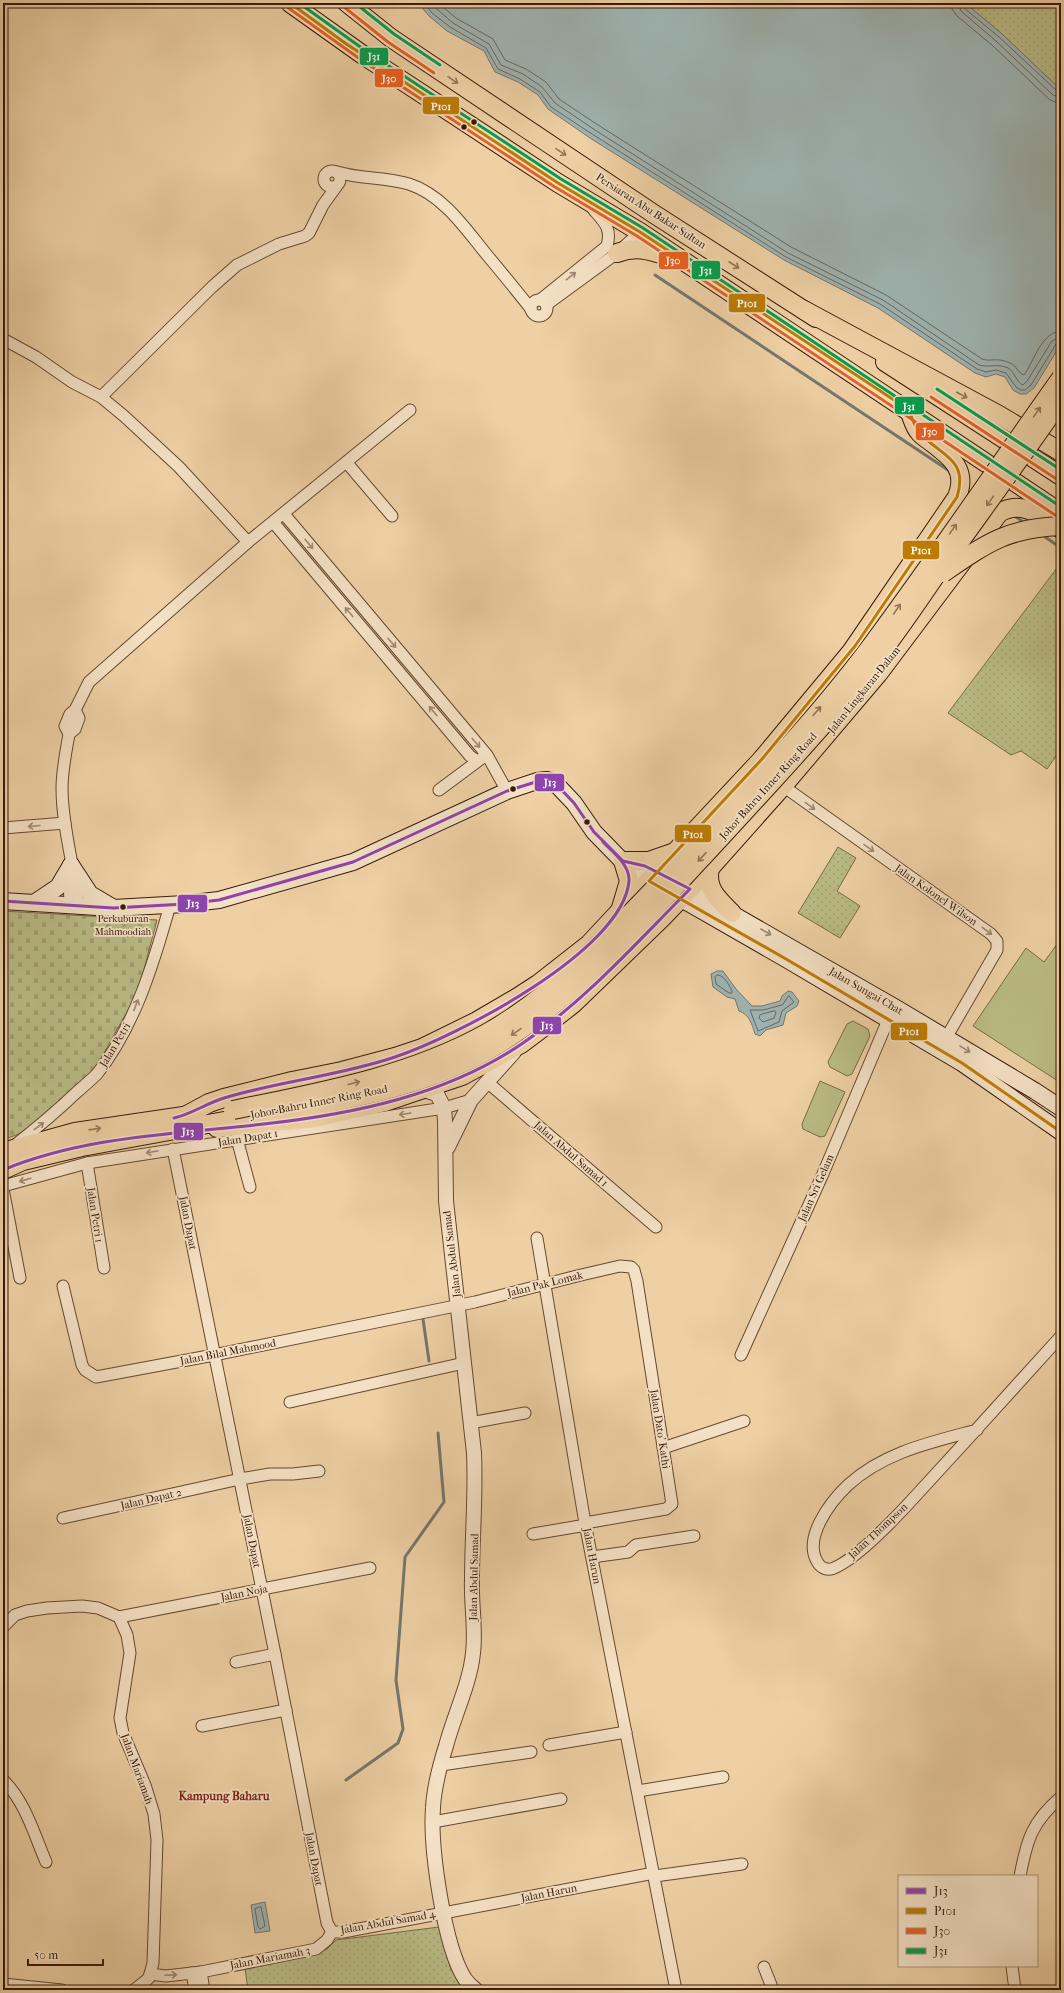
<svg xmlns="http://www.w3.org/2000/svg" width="1064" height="1993" viewBox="0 0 1064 1993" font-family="'IM FELL French Canon',serif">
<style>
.grass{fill:url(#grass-dots);stroke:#786a47}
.cemetery{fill:url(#cemetery-stones);stroke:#786a47}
.park{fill:#b9bb85;stroke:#786a47}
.water{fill:#9eb4b2;stroke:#75766e}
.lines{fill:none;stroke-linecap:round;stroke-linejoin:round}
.shore{stroke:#6a675e;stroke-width:1}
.stream{stroke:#75766e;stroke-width:3}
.minor-casing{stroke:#654830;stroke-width:13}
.tertiary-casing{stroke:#654830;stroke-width:16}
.secondary-casing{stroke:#371a09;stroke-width:18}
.primary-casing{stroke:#371a09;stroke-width:20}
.trunk-casing{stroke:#371a09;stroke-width:20}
.minor{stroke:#f4e0c4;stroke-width:11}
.tertiary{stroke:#f4e0c4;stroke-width:14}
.secondary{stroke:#f4e0c4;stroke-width:16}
.primary{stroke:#eed0a4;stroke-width:18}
.trunk{stroke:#eed0a4;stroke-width:18}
.trunk-bridge-casing{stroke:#371a09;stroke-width:20;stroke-linecap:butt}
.trunk-bridge{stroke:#eed0a4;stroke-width:18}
.bus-1-casing{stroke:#f4e0c4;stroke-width:6}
.bus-2-casing{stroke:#f4e0c4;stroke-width:6}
.bus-3-casing{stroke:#f4e0c4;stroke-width:6}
.bus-4-casing{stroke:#f4e0c4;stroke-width:6}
.bus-1{stroke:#8e44ad;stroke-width:3}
.bus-2{stroke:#bd7c03;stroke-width:3}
.bus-3{stroke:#e96121;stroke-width:3}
.bus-4{stroke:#039f4d;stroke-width:3}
.oneway{stroke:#927556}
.oneway2{stroke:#9f8770}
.bus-dot{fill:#371a09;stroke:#f4e0c4;stroke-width:1.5}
.labels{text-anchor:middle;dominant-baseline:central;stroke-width:3.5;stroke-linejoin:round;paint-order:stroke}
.bus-label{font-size:10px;fill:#371a09;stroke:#f4e0c4}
.street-label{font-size:11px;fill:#371a09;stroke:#f4e0c4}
.neighbourhood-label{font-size:12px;font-weight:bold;fill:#7a1f14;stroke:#f4e0c4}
.line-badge{stroke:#f4e0c4;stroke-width:1.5}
.badge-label{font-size:11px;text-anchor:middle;font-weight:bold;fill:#fff}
</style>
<defs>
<pattern id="grass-dots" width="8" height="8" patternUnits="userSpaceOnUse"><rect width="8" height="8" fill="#b9bb85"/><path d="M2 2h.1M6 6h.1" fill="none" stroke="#a0a072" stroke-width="1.8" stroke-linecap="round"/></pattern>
<pattern id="cemetery-stones" width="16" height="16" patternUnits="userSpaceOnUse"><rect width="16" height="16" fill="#b9bb85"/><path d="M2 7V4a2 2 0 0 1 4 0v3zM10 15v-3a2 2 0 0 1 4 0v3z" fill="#a0a072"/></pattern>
</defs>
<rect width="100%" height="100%" fill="#eed0a4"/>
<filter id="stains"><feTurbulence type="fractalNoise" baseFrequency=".005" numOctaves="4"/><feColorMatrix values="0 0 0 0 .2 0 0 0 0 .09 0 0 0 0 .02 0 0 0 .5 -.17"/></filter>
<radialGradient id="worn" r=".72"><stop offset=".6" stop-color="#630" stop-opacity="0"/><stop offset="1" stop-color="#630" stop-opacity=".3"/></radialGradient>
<g class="grass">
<path d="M965,3H1061V90L1002,34Z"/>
<path d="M1057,568L1061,570V749L1047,769L1021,751L1011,755L948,713Z"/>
<path d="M838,847L856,858L837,891L860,906L840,938L798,913Z"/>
<path d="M439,1927L451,1969L464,1990H248L245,1968L327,1949L336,1940Z"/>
</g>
<path class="cemetery" d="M3,911L157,920L138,992L95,1069L53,1109L21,1133L3,1140Z"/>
<g class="park">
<path d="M1061,939V1083L973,1026L1026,948L1044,962Z"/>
<path d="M853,1021L868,1029L870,1036L852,1074L847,1076L830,1067L828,1062L847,1024Z"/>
<path d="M820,1081L845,1092L825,1136L820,1137L803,1129L802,1124Z"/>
</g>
<g class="water">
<path d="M418,3H965L1002,34L1061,90V344L1034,388L1026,394H1020L1013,390L1005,377L996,374L986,377L975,373L878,308L784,260L590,138L548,109L538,95L518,82L495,72L484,51L447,31L429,16Z"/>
<path d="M717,971H723L736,989L752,1006H762L780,1001L782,996L788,991L792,992L799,1001L797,1006L786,1013L783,1025L766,1030L760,1036L755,1034C752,1024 749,1014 739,1011L735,999L727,997L713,987L711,974Z"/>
<path d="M265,1902L270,1931L255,1933L251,1905Z"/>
</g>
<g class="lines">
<g class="shore">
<path d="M424,3L432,13L450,27L486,48L498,69L520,79L540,92L551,107L592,134L786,257L880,304L977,369L986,372L996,370L1006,373L1016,387L1021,390H1025L1031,385L1056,344L1061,342"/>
<path d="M430,3L453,23L489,44L501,65L523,74L542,87L555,103L595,130L788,253L883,300L979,365C989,368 997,363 1008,368C1015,372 1016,382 1023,385L1027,381L1052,341L1061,337"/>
<path d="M438,3L456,18L493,39L505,60L526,69L546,82L559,99L598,125L791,247L886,295L982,359C989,362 998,357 1010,363C1016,365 1018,373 1024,375C1034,362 1041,332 1061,331"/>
<path d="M952,3V9L957,16L992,45L1050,100L1061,104"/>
<path d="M958,3L961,11L996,41L1053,95L1061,98"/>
<path d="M963,3L964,8L999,37L1057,91L1061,93"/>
<path d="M718,975C725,976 729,985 732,991V993H729L716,984L715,977Z"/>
<path d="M789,996L794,1002L782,1011L779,1022L758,1031L750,1010H763L782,1005Z"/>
<path d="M775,1011L776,1013L774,1018L763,1022L759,1018L760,1015Z"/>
<path d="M261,1907L265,1926L260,1929L258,1927L255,1909Z"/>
</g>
<g class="stream">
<path d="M655,275L951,472"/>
<path d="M1013,515L1025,523"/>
<path d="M1041,534L1061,548"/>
<path d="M423,1319L429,1361"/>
<path d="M346,1780L398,1743L403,1729L396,1680L405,1557L444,1502L438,1433"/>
</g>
<g class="minor-casing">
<g id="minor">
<circle cx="332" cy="179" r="8"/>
<path d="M337,172C360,179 385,177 409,184C443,195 465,228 487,255C502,273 517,291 531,309"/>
<path d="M540,300L607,246C612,228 604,222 593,209"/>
<circle cx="539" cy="308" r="8"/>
<path d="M546,305L617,253L640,232"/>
<path d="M3,339L36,357L72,382L101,397L124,416L179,467L248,542"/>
<path d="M101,397L212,287L237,265L279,244L305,236L309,233L323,205L336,187"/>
<path d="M347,463L392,516"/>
<path d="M284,514L487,755L507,791"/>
<path d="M273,522L470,756L477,761"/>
<path d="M69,734L75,729L79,718L75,710"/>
<path d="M783,786L991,934L997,941V950L946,1038"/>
<path d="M439,790L482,758"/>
<path d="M3,828L65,823"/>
<path d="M69,877L70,905"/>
<path d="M78,906C75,867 62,828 62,788C62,770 66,752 69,734L65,726L70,714L75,710L89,682L248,542L410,410"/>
<path d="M486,1081L656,1227"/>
<path d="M237,1139L250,1187"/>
<path d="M15,1145C37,1128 57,1111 77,1092C84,1086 91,1080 97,1074C135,1026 154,962 170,905"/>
<path d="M173,1149L275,1654L327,1923L332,1932"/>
<path d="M87,1163L104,1268"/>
<path d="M3,1186L87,1163L444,1108L471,1100"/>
<path d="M3,1189L20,1278"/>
<path d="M537,1238L585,1523L676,1990"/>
<path d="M63,1286L82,1365L85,1370L96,1377L214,1355L475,1302L581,1275L620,1266L631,1267L634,1270L637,1281L672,1504L666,1509L585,1523"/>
<path d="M741,1355L822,1176L888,1020"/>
<path d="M290,1402L464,1363"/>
<path d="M470,1423L525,1413"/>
<path d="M977,1430C932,1442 884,1452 848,1485C830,1502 802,1539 818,1563C821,1568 828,1571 834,1568C860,1557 901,1512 921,1490C968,1439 1015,1387 1061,1336"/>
<path d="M663,1448L744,1421"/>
<path d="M63,1518L240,1479L270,1474H293L319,1471"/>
<path d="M533,1534L586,1525"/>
<path d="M592,1557L628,1552L636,1545L694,1536"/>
<path d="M119,1617L370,1568"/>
<path d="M3,1627L15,1615L27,1611L47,1608L82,1606L98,1608L119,1617L127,1635L130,1653L120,1718L123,1733L145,1785L154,1814L157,1840L153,1963L149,1978L134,1990"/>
<path d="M236,1662L275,1654"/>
<path d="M202,1726L286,1710"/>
<path d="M549,1745L626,1732"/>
<path d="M441,1765L531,1752"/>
<path d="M3,1780C25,1801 34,1834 46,1862"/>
<path d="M638,1791L723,1777"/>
<path d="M433,1822L561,1799"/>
<path d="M655,1876L742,1864"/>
<path d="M1020,1876C1027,1839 1032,1822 1061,1797"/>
<path d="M332,1932H343L654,1873"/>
<path d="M1012,1966L1015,1990"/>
<path d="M764,1967L773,1990"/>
<path d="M201,1972L204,1990"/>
<path d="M192,1973L195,1990"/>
<path d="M150,1974L166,1976L201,1972L316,1949L327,1940L332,1932"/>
<path d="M3,1984L62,1990"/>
</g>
</g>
<g class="tertiary-casing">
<g id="tertiary">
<path d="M424,1090L437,1094L444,1108L445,1121L446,1201L474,1453C476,1496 472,1537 472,1580C471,1604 476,1629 473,1653C470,1684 454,1715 446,1746C440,1765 434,1787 433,1808C430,1847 444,1947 465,1979C468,1983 472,1987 476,1990"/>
<path d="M448,1147L471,1100L514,1052"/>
</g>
</g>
<g class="secondary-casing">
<g id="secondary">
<path d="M71,865L90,894L112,907"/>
<path d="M680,884L896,1008L1035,1091L1061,1108"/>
<path d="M3,901L113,908L185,904L219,900L353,862L507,791L537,781L547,780L556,784L574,803L594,832L631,870L786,959L962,1063L1061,1132"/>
<path d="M34,903L58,887L71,865"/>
</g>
</g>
<g class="primary-casing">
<g id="primary">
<path d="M290,3L363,55L558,183L640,232L1061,513"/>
<path d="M347,3L391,38L654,214L816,318"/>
<path d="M617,253C636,246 648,250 667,256"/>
<path d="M885,362L1061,476"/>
<path d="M710,868C705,889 719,900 732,913"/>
<path d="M621,908L629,881L623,861H649L672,853"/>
<path d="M185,1116L209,1103L224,1098L292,1081L342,1071L395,1057L422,1048L477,1021L518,997L538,984L589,944L762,759L851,652L957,497C968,470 951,457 931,442C927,439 922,436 919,432C914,427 912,417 909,410"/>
<path d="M217,1128L315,1118L385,1102L462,1076L521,1044L541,1029L573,1004L662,918L710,868L783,786L878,674L999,513C1022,499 1041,516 1061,529"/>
</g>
</g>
<g class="trunk-casing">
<g id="trunk">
<path d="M804,310L999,415L1061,452"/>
<path d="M3,1152L75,1132L197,1114"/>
<path d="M3,1170L23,1161L82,1147L235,1119"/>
</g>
</g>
<use href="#minor" class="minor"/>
<use href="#tertiary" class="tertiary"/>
<use href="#secondary" class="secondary"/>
<use href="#primary" class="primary"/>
<use href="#trunk" class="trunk"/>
<g class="trunk-bridge-casing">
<g id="trunk-bridge">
<path d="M943,573C987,543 1007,528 1061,526"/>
<path d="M307,1107C373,1096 442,1079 499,1044C576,996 638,927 699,861C747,809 796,757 842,703C875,663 905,621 934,578C976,519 1019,460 1061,400"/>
<path d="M233,1110C319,1092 407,1077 485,1034C558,993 613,931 670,872C743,796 820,717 882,631C943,548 1001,462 1061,378"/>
</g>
</g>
<use href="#trunk-bridge" class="trunk-bridge"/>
<g class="bus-1-casing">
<g id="bus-1">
<path d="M3,901L113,908L185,904L219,900L353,862L507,791L542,780L556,784L574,803L594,832L623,861L645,866L690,889C637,942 586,1000 523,1043C447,1095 354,1114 264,1124C177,1134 85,1136 3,1170"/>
<path d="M174,1118C192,1114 207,1103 224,1098C280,1081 339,1076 395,1057C455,1037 623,951 629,881C630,865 613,852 603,842"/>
</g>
</g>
<g class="bus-2-casing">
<path id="bus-2" d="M290,3L345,43L558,183L640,232L909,410C912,418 914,426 920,433C940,456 969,458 957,497L855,646L762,759L649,881L786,959L962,1063L1061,1132"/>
</g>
<g class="bus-3-casing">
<g id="bus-3">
<path d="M287,7L360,59L555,187L637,236L1058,517"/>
<path d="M344,7L388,42L434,73"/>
<path d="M931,397L1058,480"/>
</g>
</g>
<g class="bus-4-casing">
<g id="bus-4">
<path d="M299,3L366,51L561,179L643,228L1061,507"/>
<path d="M355,3L394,34L440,65"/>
<path d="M937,389L1061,470"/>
</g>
</g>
<use href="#bus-1" class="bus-1"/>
<use href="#bus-2" class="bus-2"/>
<use href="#bus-3" class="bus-3"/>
<use href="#bus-4" class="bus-4"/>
</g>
<defs><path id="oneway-shaft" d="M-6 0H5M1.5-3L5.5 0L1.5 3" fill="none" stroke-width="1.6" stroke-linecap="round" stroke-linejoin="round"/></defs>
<g class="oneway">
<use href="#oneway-shaft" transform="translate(453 80) rotate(34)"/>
<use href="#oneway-shaft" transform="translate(561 152) rotate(34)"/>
<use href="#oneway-shaft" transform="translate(734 265) rotate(33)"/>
<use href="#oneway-shaft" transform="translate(962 395) rotate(28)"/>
<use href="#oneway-shaft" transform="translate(1037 412) rotate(-54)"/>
<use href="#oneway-shaft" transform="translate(990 501) rotate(125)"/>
<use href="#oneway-shaft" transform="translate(953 529) rotate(-55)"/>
<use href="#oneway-shaft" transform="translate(897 609) rotate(-56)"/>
<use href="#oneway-shaft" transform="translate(817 711) rotate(-50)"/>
<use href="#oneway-shaft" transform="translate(702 857) rotate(133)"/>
<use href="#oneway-shaft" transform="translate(516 1032) rotate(146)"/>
<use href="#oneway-shaft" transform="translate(354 1083) rotate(-14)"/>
<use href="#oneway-shaft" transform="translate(95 1129) rotate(-8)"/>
</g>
<g class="oneway2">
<use href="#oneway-shaft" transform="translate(571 276) rotate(-39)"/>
<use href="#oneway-shaft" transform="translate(309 544) rotate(50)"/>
<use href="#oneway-shaft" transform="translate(349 612) rotate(-130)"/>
<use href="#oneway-shaft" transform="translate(392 643) rotate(50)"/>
<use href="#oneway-shaft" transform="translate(433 711) rotate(-130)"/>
<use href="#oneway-shaft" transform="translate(476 743) rotate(50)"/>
<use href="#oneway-shaft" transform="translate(810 806) rotate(36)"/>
<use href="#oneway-shaft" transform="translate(34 826) rotate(175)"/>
<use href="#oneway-shaft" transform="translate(869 848) rotate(35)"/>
<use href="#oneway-shaft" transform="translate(987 931) rotate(37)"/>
<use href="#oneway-shaft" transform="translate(766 932) rotate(30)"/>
<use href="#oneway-shaft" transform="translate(136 1005) rotate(-69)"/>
<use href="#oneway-shaft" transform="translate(965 1049) rotate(31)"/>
<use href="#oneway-shaft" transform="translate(405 1114) rotate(171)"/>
<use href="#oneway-shaft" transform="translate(39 1126) rotate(-37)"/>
<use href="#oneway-shaft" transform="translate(152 1152) rotate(171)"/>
<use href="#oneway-shaft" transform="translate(25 1180) rotate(164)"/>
<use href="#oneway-shaft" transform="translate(171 1975) rotate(-3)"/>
</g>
<g class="bus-dot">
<circle cx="474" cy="122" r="3.5"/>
<circle cx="464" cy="127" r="3.5"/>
<circle cx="513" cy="789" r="3.5"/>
<circle cx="587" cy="822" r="3.5"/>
<circle cx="123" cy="907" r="3.5"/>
</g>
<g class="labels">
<g class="bus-label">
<text x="123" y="919">Perkuburan<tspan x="123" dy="13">Mahmoodiah</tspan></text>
</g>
<g class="street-label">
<text transform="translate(651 211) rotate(33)">Persiaran Abu Bakar Sultan</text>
<text transform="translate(864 690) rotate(-51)">Jalan Lingkaran Dalam</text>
<text transform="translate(768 786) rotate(-48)">Johor Bahru Inner Ring Road</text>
<text transform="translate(936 895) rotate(35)">Jalan Kolonel Wilson</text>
<text transform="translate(866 991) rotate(30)">Jalan Sungai Chat</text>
<text transform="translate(115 1045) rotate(-59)">Jalan Petri</text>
<text transform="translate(319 1102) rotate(-11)">Johor Bahru Inner Ring Road</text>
<text transform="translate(248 1138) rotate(-9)">Jalan Dapat 1</text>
<text transform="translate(571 1154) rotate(41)">Jalan Abdul Samad 1</text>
<text transform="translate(816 1188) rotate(-66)">Jalan Sri Gelam</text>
<text transform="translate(95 1215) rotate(81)">Jalan Petri 1</text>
<text transform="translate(188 1223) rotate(79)">Jalan Dapat</text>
<text transform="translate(452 1254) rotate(-97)">Jalan Abdul Samad</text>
<text transform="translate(545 1284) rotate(-14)">Jalan Pak Lomak</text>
<text transform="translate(228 1352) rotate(-11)">Jalan Bilal Mahmood</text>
<text transform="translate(660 1429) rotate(81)">Jalan Dato’ Kathi</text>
<text transform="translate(151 1499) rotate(-13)">Jalan Dapat 2</text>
<text transform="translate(878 1531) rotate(-43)">Jalan Thompson</text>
<text transform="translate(252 1541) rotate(79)">Jalan Dapat</text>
<text transform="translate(592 1556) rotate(79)">Jalan Harun</text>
<text transform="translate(474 1577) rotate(-89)">Jalan Abdul Samad</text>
<text transform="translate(244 1593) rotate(-11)">Jalan Noja</text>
<text transform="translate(137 1769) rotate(70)">Jalan Mariamah</text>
<text transform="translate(314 1859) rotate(79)">Jalan Dapat</text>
<text transform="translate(549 1893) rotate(-11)">Jalan Harun</text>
<text transform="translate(388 1922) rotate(-10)">Jalan Abdul Samad 4</text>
<text transform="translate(270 1958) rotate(-11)">Jalan Mariamah 3</text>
</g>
<g class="neighbourhood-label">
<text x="224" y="1796">Kampung Baharu</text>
</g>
</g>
<g class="line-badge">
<rect x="359" y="47" width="30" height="19" rx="4" fill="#039f4d"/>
<rect x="374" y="68" width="30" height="20" rx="4" fill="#e96121"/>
<rect x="422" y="96" width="38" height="19" rx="4" fill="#bd7c03"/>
<rect x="658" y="251" width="31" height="19" rx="4" fill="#e96121"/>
<rect x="691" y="260" width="30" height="20" rx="4" fill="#039f4d"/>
<rect x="728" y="293" width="38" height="20" rx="4" fill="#bd7c03"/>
<rect x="894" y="396" width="31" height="19" rx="4" fill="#039f4d"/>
<rect x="915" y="422" width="30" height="19" rx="4" fill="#e96121"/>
<rect x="902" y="540" width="38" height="20" rx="4" fill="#bd7c03"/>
<rect x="534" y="773" width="31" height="19" rx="4" fill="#8e44ad"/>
<rect x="674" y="824" width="38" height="19" rx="4" fill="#bd7c03"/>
<rect x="177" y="894" width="31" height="19" rx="4" fill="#8e44ad"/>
<rect x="532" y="1016" width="30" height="19" rx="4" fill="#8e44ad"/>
<rect x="890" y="1022" width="38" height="19" rx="4" fill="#bd7c03"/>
<rect x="173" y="1122" width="31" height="19" rx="4" fill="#8e44ad"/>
</g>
<g class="badge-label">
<text x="374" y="60">J31</text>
<text x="389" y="82">J30</text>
<text x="441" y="110">P101</text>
<text x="673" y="264">J30</text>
<text x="706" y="274">J31</text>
<text x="747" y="307">P101</text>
<text x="909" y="410">J31</text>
<text x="930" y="435">J30</text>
<text x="921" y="554">P101</text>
<text x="550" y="786">J13</text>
<text x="693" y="838">P101</text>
<text x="193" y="907">J13</text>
<text x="547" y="1029">J13</text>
<text x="909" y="1035">P101</text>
<text x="188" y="1135">J13</text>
</g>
<rect width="1064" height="1993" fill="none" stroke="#eed0a4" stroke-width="16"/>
<rect x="4" y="4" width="1056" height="1985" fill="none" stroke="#371a09" stroke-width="2"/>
<rect x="8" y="8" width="1048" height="1977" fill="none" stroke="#371a09"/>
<rect x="898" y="1875" width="140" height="92" fill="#f4e0c4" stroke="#a89179"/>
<rect x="906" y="1888" width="20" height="6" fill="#8e44ad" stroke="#a89179"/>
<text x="934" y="1895" font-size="12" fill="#371a09">J13</text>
<rect x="906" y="1908" width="20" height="6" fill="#bd7c03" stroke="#a89179"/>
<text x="934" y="1915" font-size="12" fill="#371a09">P101</text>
<rect x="906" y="1928" width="20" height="6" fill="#e96121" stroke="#a89179"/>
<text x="934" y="1935" font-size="12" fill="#371a09">J30</text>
<rect x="906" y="1948" width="20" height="6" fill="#039f4d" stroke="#a89179"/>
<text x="934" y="1955" font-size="12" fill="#371a09">J31</text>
<path d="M28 1959v6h75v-6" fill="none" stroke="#371a09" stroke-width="2"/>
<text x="34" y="1959" font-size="12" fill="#371a09" stroke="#f4e0c4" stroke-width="3" paint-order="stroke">50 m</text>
<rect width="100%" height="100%" filter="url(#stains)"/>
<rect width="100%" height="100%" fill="url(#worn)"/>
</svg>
